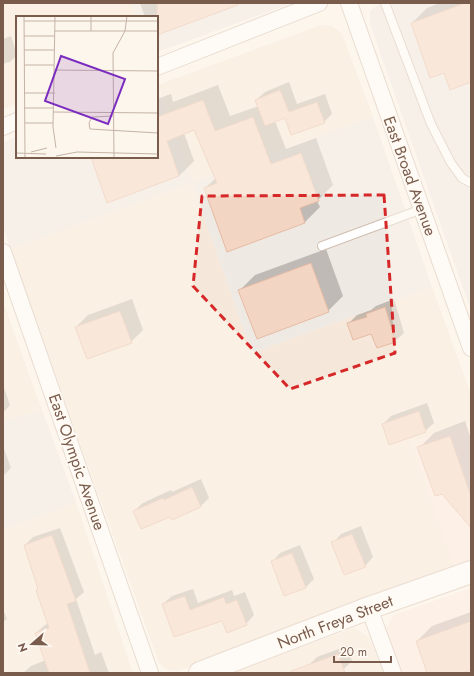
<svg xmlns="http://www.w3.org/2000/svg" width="474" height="676" viewBox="0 0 474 676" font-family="Jost,sans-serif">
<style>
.residential{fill:#f5e8da}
.commercial{fill:#fde8e0}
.industrial{fill:#efe9e4}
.shadow{fill:#0003}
.building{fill:#f3d5c3;stroke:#e6bba3}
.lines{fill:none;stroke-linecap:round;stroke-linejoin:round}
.lane-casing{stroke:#d1beb0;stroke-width:10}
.street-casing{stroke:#d1beb0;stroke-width:18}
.secondary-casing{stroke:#d6c0b0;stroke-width:24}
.lane{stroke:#fff;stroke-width:8}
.street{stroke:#fff;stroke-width:16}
.secondary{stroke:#fff;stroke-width:22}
.marked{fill:none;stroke:#d62828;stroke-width:3;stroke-dasharray:8 5;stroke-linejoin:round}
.labels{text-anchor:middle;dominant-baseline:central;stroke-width:4;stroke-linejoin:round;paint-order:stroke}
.street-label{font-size:16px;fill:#7a5c4d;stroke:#fffaf3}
.inset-road{fill:none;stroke:#c5b3a7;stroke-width:1}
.view{fill:#7b2cbf;fill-opacity:0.15;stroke:#7b2cbf;stroke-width:2}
.inset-edge{fill:none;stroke:#7a5c4d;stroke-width:2}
</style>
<rect width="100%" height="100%" fill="#fdf6ec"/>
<g class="residential">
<path d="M3,3H131L136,17H17V104L3,109Z"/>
<path d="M321,25L332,26L342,34L373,117L192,182L252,353L432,287L471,394V423L412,443L455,570L178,671L167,670L159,663L10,249L192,183L158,85Z"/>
<path d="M3,302L42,410L3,422Z"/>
<path d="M76,502L133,673H3V530Z"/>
<path d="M354,628L369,637L383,673H230Z"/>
</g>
<g class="commercial">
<path d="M471,423V565L455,570L412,443Z"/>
<path d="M471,588V673H402L386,630L393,615Z"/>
</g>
<g class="industrial">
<path d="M131,3H293L157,52V17H136Z"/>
<path d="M380,3H471V311L370,24V11Z"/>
<path d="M157,85L192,182L373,117L432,287L252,353L192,183L10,249L3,226V142L17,137V157H157Z"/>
<path d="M42,410L76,502L3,530V422Z"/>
</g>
<g class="shadow">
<path d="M140,3H234L157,34V17H145Z"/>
<path d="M440,3H471V81L445,72L412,23L427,8Z"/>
<path d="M11,36L17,55L10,62L5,63L3,67V39Z"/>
<path d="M289,82L297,104L325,94L332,114L324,122L285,117L275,121L286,149L316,138L333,185L317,201L320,207L305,222L205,188L216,178L195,128L184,133L194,161L179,176L108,202L92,157H157V99L171,94L173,102L218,85L230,116L259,106L256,100L265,92Z"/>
<path d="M326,249L343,296L328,311L240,290L255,275Z"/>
<path d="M132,299L143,330L131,342L76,327L88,315Z"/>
<path d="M394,299L404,333L395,341L349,323L357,315L371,310L376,306Z"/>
<path d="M3,385L10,405L3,413Z"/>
<path d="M427,403L434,423L425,431L383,424L391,416Z"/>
<path d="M465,421L471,439V527L419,448L434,433Z"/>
<path d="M3,446L11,468L3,476Z"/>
<path d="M201,479L209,498L201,506L172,519L171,515L134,511L143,503L171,490L172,492Z"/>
<path d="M361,526L373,557L365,566L333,543L341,534Z"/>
<path d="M60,528L84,592L76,599L95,655L101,652L109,673H23L31,666L46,660L36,633L45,625L49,623L39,588L25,545L33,537Z"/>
<path d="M300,545L314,579L306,587L272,562L280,553Z"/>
<path d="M193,589L198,603L232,590L234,596L245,592L254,615L246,624L223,620L163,604L172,596Z"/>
<path d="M3,609L7,619L3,622Z"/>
<path d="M471,612V669L460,673H429L417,641L432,626Z"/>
<path d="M347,646L352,661L343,670L333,673H311L309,665L317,657Z"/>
</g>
<g class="building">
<path d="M157,3H238V5L157,35Z"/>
<path d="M465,3H471V82L450,90L444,73L430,78L411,23Z"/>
<path d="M280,90L289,112L317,102L325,123L291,135L285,118L265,126L255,100Z"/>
<path d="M203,100L215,131L253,117L271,164L301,153L319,201L300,208L305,223L227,252L204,188L217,183L194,130L167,141L179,176L107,203L91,157H157V117Z"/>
<path d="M311,263L329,312L257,339L238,290Z"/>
<path d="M385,307L396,342L377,348L371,334L353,340L347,323L367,317L366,314Z"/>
<path d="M120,311L132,343L87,359L75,327Z"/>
<path d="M419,411L426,432L389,445L382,424Z"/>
<path d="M450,436L471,496V528L442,494L435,496L417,447Z"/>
<path d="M192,487L201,507L172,520L170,517L141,529L133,511L163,498L164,500Z"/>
<path d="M352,534L366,567L344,575L331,542Z"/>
<path d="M52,535L76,601L67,604L90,673H49L35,633L49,628L36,590L38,589L24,545Z"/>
<path d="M292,553L306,588L284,596L271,561Z"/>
<path d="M185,596L190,610L224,597L226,604L237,600L247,625L227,633L222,621L174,637L162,604Z"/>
<path d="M471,621V670L462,673H427L416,641Z"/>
<path d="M338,654L345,673H291V671Z"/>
</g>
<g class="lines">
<g class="lane-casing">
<g id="lane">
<path d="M385,3L431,124L451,163L462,178L471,183"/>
<path d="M322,246L422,209"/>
</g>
</g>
<g class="street-casing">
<g id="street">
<path d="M349,3L471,348"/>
<path d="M157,67L319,3"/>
<path d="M3,127L17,121"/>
<path d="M3,252L150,673"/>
<path d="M369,608L393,673"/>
</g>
</g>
<g class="secondary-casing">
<path id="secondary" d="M200,673L369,608L471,572"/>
</g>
<use href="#lane" class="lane"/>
<use href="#street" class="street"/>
<use href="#secondary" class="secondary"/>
</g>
<path d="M0 0H474V676H0ZM384,195L395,353L290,389L193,286L202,196Z" fill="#fdf6ec" fill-opacity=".55" fill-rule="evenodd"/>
<path class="marked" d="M384,195L395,353L290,389L193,286L202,196Z"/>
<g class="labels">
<g class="street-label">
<text transform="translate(410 176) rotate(70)">East Broad Avenue</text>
<text transform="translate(77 462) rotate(71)">East Olympic Avenue</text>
<text transform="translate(335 622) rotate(-21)">North Freya Street</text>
</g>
</g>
<g transform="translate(16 16)">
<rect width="142" height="142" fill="#fdf6ec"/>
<path class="inset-road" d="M8,0L9,142M39,0L37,111L40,132M75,0V15M8,5H142M39,15H142M8,20H38M8,34H38M8,49H38M38,54L142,55M8,77H39M8,92H38M37,96L142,97M97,100L76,101L73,107L74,113L142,117M9,107H37M15,136L31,132M0,137L30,138M40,140L61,136L142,138M98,142L97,37L109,15L111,0"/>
<path class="view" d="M45,40L109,63L92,108L29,85Z"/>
<rect width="142" height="142" class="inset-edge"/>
</g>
<rect width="474" height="676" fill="none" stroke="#7a5c4d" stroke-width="8"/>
<g transform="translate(32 644) rotate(250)" stroke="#fffaf3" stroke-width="3" paint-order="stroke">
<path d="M0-3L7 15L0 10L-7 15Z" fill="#7a5c4d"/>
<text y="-6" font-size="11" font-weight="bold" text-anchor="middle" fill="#7a5c4d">N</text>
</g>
<path d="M334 656v6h57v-6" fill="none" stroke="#7a5c4d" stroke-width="2"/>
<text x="340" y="656" font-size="12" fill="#7a5c4d" stroke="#fffaf3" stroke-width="3" paint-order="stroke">20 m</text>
</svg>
